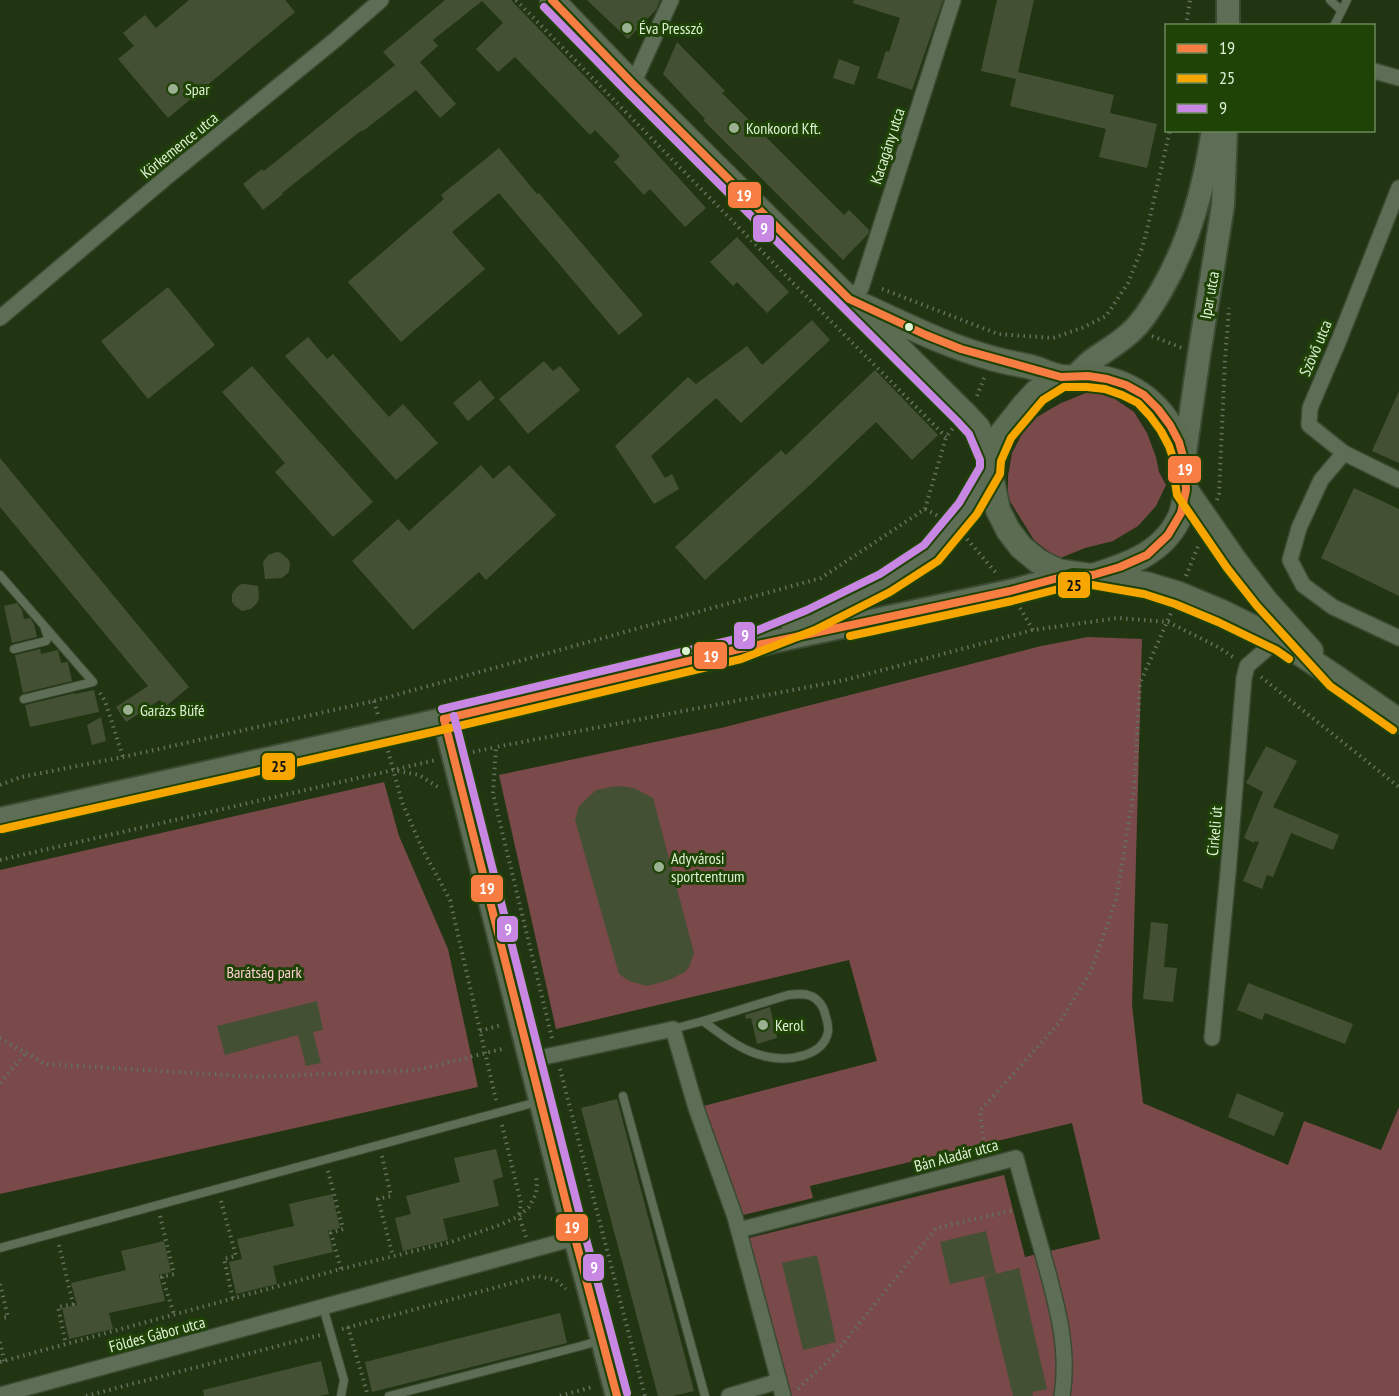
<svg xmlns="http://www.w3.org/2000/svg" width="1399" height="1396" viewBox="0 0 1399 1396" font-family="'PT Sans Narrow',sans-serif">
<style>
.green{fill:#7a4949}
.building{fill:#445033}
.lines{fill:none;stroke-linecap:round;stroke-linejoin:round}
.lane-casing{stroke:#3b4b32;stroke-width:10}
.street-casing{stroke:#3b4b32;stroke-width:18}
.secondary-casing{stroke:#3b4b32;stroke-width:26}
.primary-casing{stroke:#3b4b32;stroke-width:27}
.path{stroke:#64715d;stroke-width:4;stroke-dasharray:1.5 4.5;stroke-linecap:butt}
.lane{stroke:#5e6d55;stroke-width:8}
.street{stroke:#5e6d55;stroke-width:15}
.secondary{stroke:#5e6d55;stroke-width:22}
.primary{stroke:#5c6c52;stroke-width:24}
.bus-1-casing{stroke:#1f4206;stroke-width:12}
.bus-2-casing{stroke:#1f4206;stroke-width:12}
.bus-3-casing{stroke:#1f4206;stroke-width:12}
.bus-1{stroke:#f77d43;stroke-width:8}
.bus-2{stroke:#f7a600;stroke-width:8}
.bus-3{stroke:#c787e3;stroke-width:8}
.poi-dot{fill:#9bb090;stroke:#1f4206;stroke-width:2}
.bus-dot{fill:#ddf2d3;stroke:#1f4206;stroke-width:2}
.labels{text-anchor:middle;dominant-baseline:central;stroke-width:6;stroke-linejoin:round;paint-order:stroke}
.poi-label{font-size:16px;fill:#ddf2d3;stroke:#1f4206;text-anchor:start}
.street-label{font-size:16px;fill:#ddf2d3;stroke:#1f4206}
.park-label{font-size:16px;fill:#ffd0d1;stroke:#1f4206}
.line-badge{stroke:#1f4206;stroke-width:2}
.badge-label{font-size:16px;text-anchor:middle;font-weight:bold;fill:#fff}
.pale-badge-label{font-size:16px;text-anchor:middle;font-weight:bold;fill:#111}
</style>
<rect width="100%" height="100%" fill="#213513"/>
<g class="green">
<path d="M1091,391L1115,399L1134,412L1147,433L1156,457L1159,472L1166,485L1156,506L1138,526L1113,541L1085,548L1058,559L1034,540L1008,498V476L1012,453L1022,434L1037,417L1061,403Z"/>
<path d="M1088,637L1142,639L1132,1005L1143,1103L1288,1165L1304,1121L1381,1150L1399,1107V1396H783L741,1240L1004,1175L1025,1257L1100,1239L1072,1123L810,1186L813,1198L735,1217L696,1108L877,1061L849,960L556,1029L499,775L721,728L1041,646Z"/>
<path d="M384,782L399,836L448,949L478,1087L0,1194V870Z"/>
</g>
<g class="building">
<path d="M189,0H285L295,12L168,118L118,59L134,46L123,33L145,15L156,28Z"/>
<path d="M445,0H511L617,110L706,208L685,227L650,189L644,195L614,162L620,156L595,130L590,135L515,57L498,72L476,49L503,23L482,1L433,40L438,46L420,62L456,104L440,118L416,90L363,131L362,130L282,193L283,194L263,210L243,184L262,169L264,171L395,65L383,52Z"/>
<path d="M587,0H660L656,10L628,39Z"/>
<path d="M854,0H943L912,90L877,78L886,51L889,52L900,18L853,3Z"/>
<path d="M997,0H1034L1018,72L1114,95L1110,113L1157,124L1147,168L1099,157L1106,129L1010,106L1016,79L981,71Z"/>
<path d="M677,42L725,91L722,93L844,215L849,210L869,230L868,234L843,260L703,120L705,119L663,74Z"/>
<path d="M839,59L860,67L854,85L833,78Z"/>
<path d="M499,148L537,194L539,193L643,315L619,335L499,193L452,232L485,269L401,342L348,282L444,199L441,195Z"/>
<path d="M737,237L789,292L767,313L737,282L733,286L710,262Z"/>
<path d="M168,287L215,345L148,399L101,341Z"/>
<path d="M812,320L830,340L741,423L716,398L651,456L665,478L672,474L679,489L654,504L615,446L688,377L696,384L747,346L762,365Z"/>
<path d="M308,337L327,359L333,354L389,417L403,404L438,443L396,480L285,356Z"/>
<path d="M544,361L553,371L560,366L580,390L528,434L499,399Z"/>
<path d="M252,366L373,502L333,537L275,472L285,463L222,392Z"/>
<path d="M875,370L938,435L912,460L876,422L811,484L705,580L675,547L781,450L786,455Z"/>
<path d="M480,380L495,398L468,421L453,403Z"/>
<path d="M1399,391V463L1372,451Z"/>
<path d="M0,458L189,687L165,707L160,700L126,722L116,707L148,686L0,507Z"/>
<path d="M481,465L493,479L509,465L556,515L486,580L479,572L413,630L352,561L398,519L409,531Z"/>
<path d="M1354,488L1399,509V596L1321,558Z"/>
<path d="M277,552L281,553L288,559L290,563L289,572L282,578L265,579L263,562L268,555Z"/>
<path d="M241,584H245L258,586L259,599L257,603L251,609L242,611L235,606L232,602V594L237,587Z"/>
<path d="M17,603L22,610L24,619L30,618L34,624L37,637L12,643L4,606Z"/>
<path d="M40,649L41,654L58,650L61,663L67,662L68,663L72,681L23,693L15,655Z"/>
<path d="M94,690L99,712L30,727L25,705L75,693V694Z"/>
<path d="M101,717L106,741L92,745L87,725Z"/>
<path d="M1266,746L1297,761L1273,807L1339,835L1333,850L1291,833L1273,877L1267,875L1262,889L1243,881L1259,842L1255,841L1254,843L1244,838L1263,792L1246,783Z"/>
<path d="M620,786L634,788L653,798L694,953L689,967L685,972L669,980L647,986L629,981L619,974L575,820L579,806L596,790L611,787Z"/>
<path d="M1151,922L1168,924L1164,967L1177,968L1173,1002L1143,999Z"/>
<path d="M1248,983L1353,1024L1345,1044L1265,1013L1262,1020L1237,1010Z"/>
<path d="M317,1001L323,1030L313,1032L321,1063L306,1066L298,1035L225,1055L217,1026Z"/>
<path d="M770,1007L777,1038L757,1044L751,1018L746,1019L745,1015Z"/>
<path d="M1237,1093L1284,1113L1274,1136L1228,1117Z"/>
<path d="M617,1099L694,1391L673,1396H658L581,1108Z"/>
<path d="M496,1149L503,1177L493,1180L499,1206L443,1219L448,1240L403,1251L395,1218L411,1214L406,1196L460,1182L454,1158Z"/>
<path d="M332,1194L340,1228L328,1231L333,1252L273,1266L277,1284L236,1294L229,1262L242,1259L237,1239L294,1226L289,1204Z"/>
<path d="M986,1231L996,1274L1019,1268L1047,1389L1032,1392L1033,1396H1013L984,1277L994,1274L950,1284L940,1242Z"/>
<path d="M164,1241L171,1272L159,1275L165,1301L109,1313L113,1329L69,1339L62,1308L77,1305L71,1283L126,1270L121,1251Z"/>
<path d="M817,1255L836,1342L803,1350L782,1263Z"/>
<path d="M560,1313L567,1343L372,1392L365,1362Z"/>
<path d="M321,1361L329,1394L320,1396H204L203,1390Z"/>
</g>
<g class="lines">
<g class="lane-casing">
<g id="lane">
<path d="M1330,0L1341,10"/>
<path d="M1334,26L1347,0"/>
<path d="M0,575L93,682L24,699"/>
<path d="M14,649L46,641L48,637L45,629"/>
<path d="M673,1029L703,1021L788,995C796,994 804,993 811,996C818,999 824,1007 825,1014C827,1020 829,1026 828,1032C823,1057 788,1061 769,1057C744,1053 723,1036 703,1021"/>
<path d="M623,1096L705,1396"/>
<path d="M0,1248L537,1102"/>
<path d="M323,1307L344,1380L341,1396"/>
<path d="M389,1396L581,1346L601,1340"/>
</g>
</g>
<g class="street-casing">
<g id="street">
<path d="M1374,71L1399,78"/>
<path d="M633,84L671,0"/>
<path d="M1399,188L1339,340L1310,408L1309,425L1344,453L1399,480"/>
<path d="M849,299L861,288L953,0"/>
<path d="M0,318L168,176L335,40L381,0"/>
<path d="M1344,453L1321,480L1299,528L1290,560L1303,585L1333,607L1399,638"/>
<path d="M1212,1038L1228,873L1244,678L1247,666L1277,640"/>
<path d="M530,1060L673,1029L696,1108L735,1217L783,1396"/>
<path d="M739,1230L1016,1158C1024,1189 1033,1220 1042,1251C1055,1299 1070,1346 1062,1396"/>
<path d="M0,1395L575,1238"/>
<path d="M729,1396L779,1381"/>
</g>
</g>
<g class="secondary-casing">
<g id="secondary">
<path d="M1228,26V0"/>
<path d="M1074,377C1080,372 1085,366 1091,361C1106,350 1122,342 1135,328C1146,317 1153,304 1161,291C1190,241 1204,187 1213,130"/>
<path d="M1184,460L1199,355L1223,205L1226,130"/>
<path d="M793,627L811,620L885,583L931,553L968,509L990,470"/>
<path d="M444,719L575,1238L617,1396"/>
<path d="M0,819L444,719L739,649L1010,591L1073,574"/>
</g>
</g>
<g class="primary-casing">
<g id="primary">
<path d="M552,0L633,84L965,414L978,428L991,458"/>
<path d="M864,306C906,325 947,346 991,358C1004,362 1017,364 1031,367C1041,370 1051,375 1061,377C1070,378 1079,376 1088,376C1129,379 1160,402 1177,438C1183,450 1183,460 1184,473C1185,481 1187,488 1185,496C1184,502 1183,508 1181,514C1166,551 1131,564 1095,575"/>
<path d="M1061,377L1036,392L1025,404L1002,433L991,458L990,470L998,510L1008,530L1021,547L1038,561L1058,571L1146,584L1179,594L1222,612L1281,641L1337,678L1399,721"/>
<path d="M1186,490L1236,562L1265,600L1311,651"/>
</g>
</g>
<g class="path">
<path d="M516,0L797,287L946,437"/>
<path d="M1186,26L1190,0"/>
<path d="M882,289L885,290L998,334L1053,338L1084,327L1106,316L1128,283L1142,248L1147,230L1170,130"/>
<path d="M1152,336L1182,348"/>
<path d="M977,396L984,378"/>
<path d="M1217,500L1219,494L1225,360L1229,308"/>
<path d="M925,509L938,516"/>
<path d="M967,539L997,574"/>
<path d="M1186,576L1199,544"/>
<path d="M1020,608L1033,630"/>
<path d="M1261,677L1399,787"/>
<path d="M100,693L105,701L123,757"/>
<path d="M374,701L378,715"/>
<path d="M388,751L402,802L422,848L450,900L496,1100"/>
<path d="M473,752L496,747"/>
<path d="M397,769L436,760"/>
<path d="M0,785L21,777L123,757L374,701L821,578L925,509L946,437L953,428"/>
<path d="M0,860L393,770L419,775L438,787L440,789"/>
<path d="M480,1031L501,1025"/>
<path d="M0,1038L45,1064L258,1077L417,1070L506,1048"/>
<path d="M552,1038L493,794L496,747L845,680L1033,630L1118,618L1168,622L1218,647L1236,659"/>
<path d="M560,1069L645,1396"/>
<path d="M0,1083L26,1053"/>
<path d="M502,1125L521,1203L519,1216L526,1237"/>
<path d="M985,1151L980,1111L1060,1022L1091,971L1116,900L1134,790L1140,683L1171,613"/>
<path d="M382,1156L391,1196L378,1199L393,1256"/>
<path d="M328,1171L343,1229L331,1233L341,1269"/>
<path d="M221,1201L236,1256L224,1259L233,1299"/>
<path d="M160,1216L174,1274L162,1277L174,1314"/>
<path d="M59,1245L73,1304L58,1307L66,1344"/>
<path d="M0,1284L8,1317L0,1318"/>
<path d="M348,1327L368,1396"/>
<path d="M342,1329L538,1276L556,1280L566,1289"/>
<path d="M0,1342L4,1361"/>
<path d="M0,1362L341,1269L451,1242L502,1224L519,1216L529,1207L536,1194L537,1182L536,1177"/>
<path d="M798,1389L834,1355L936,1228L1014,1210"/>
<path d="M86,1396L320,1335"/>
<path d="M560,1396L592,1387"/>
</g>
<use href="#lane" class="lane"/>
<use href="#street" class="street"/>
<use href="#secondary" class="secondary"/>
<use href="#primary" class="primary"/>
<g class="bus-1-casing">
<g id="bus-1">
<path d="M444,719L739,649L1010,591L1073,574L1093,575L1120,567L1147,555L1168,535L1181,513L1186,490L1184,460L1179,442L1170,425L1158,409L1144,395L1126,385L1107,379L1088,376L1061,377L961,349L926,335L849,299L633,84L552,0"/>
<path d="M444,719L575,1238L617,1396"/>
</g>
</g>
<g class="bus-2-casing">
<g id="bus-2">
<path d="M850,636L1012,601L1074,585H1092L1144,594L1175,604L1218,622L1276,650L1289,659"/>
<path d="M2,829L446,729L741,659L815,630L890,592L938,561L977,514L1000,474L1001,461L1011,438L1043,400L1064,387H1087L1105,389L1122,395L1138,403L1150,416L1161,431L1169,446L1174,461V475L1177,495L1227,568L1257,606L1330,686L1393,730"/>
</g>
</g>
<g class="bus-3-casing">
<g id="bus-3">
<path d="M442,709L736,639L807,610L880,574L924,545L959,503L980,467V460L969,434L957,421L626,91L544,7"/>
<path d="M454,716L585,1235L627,1393"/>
</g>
</g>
<use href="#bus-1" class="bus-1"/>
<use href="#bus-2" class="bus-2"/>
<use href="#bus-3" class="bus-3"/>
</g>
<g class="poi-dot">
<circle cx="627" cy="28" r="6"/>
<circle cx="173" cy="89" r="6"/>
<circle cx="734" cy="128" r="6"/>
<circle cx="128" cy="710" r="6"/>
<circle cx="659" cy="867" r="6"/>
<circle cx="763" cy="1025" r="6"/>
</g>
<g class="bus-dot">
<circle cx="909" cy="327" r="5"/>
<circle cx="686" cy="651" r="5"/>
</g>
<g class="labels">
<g class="poi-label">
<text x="639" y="28">Éva Presszó</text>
<text x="185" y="89">Spar</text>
<text x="746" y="128">Konkoord Kft.</text>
<text x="140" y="710">Garázs Büfé</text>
<text x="671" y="858">Adyvárosi<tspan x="671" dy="18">sportcentrum</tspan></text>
<text x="775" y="1025">Kerol</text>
</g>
<g class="street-label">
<text transform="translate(179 145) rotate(-39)">Körkemence utca</text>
<text transform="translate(887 146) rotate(-72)">Kacagány utca</text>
<text transform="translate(1209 295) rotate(-80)">Ipar utca</text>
<text transform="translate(1315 348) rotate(-67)">Szövő utca</text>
<text transform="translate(1214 831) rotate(-85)">Cirkeli út</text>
<text transform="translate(956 1155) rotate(-15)">Bán Aladár utca</text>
<text transform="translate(157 1334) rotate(-15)">Földes Gábor utca</text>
</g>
<g class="park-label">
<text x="264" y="972">Barátság park</text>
</g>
</g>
<g class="line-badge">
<rect x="727" y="181" width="35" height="28" rx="6" fill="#f77d43"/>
<rect x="752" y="214" width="23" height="29" rx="6" fill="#c787e3"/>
<rect x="1167" y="455" width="35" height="29" rx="6" fill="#f77d43"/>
<rect x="1057" y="571" width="34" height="28" rx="6" fill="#f7a600"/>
<rect x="733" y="621" width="23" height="29" rx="6" fill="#c787e3"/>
<rect x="693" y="641" width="35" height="29" rx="6" fill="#f77d43"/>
<rect x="261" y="752" width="35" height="29" rx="6" fill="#f7a600"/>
<rect x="470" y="874" width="34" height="29" rx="6" fill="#f77d43"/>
<rect x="496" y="915" width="23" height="28" rx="6" fill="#c787e3"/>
<rect x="555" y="1213" width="34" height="29" rx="6" fill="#f77d43"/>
<rect x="582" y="1253" width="23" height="29" rx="6" fill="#c787e3"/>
</g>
<g class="badge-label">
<text x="744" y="201">19</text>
<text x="764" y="234">9</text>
<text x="1185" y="475">19</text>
<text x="745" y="641">9</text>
<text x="711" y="662">19</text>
<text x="487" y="894">19</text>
<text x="508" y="935">9</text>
<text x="572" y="1233">19</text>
<text x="594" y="1273">9</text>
</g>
<g class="pale-badge-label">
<text x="1074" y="591">25</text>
<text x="279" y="772">25</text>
</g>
<rect x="1165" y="24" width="210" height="108" fill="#1f4206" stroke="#6b8858" stroke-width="1.5"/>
<rect x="1177" y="44" width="30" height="9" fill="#f77d43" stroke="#6b8858" stroke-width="1.5"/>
<text x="1219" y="54" font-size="18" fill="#ddf2d3">19</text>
<rect x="1177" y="74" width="30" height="9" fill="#f7a600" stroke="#6b8858" stroke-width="1.5"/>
<text x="1219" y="84" font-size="18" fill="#ddf2d3">25</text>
<rect x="1177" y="104" width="30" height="9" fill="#c787e3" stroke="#6b8858" stroke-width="1.5"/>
<text x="1219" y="114" font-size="18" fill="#ddf2d3">9</text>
</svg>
